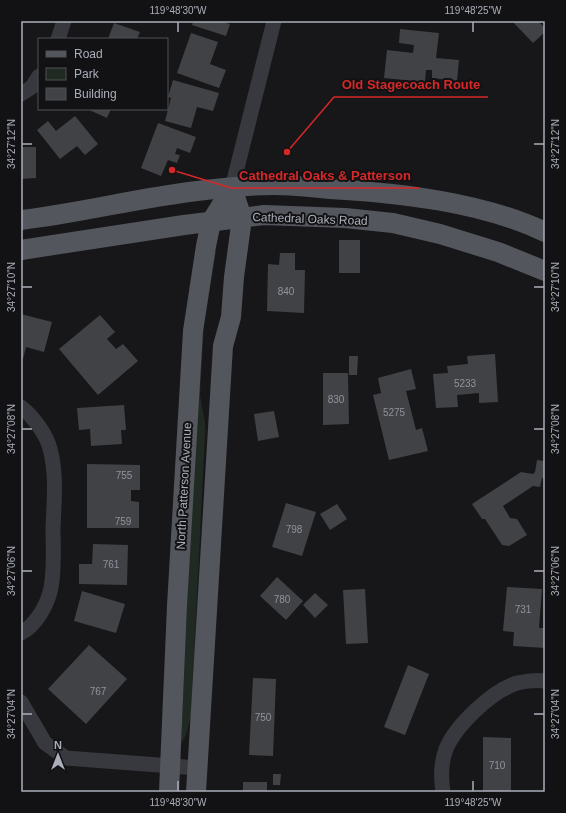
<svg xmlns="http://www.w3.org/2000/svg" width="566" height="813" viewBox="0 0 566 813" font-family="Arial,sans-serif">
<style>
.green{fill:#212923}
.building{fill:#414246}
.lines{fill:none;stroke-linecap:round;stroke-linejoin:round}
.minor{stroke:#38393e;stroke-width:15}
.major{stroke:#54565d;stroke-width:20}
.ticks{fill:none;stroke:#aaaeb9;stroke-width:1.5}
.labels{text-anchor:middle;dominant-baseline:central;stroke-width:4;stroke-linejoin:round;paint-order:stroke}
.number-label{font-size:10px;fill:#90939c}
.street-label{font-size:12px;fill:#aaaeb9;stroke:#121214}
.leader{fill:none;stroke:#d62828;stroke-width:1.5}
.callout-dot{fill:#d62828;stroke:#121214;stroke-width:1.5}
.callout-label{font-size:13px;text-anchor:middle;font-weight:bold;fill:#d62828;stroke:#121214;stroke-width:4;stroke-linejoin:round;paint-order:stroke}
.neatline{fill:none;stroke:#aaaeb9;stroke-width:1.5}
.ticks-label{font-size:10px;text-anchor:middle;fill:#aaaeb9}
</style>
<rect width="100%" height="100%" fill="#171719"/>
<path class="green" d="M212,252H216L204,325L200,395L205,423V434L191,717C188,726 187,737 181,743L197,372Z"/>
<g class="building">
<path d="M193,21H220L230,24L226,36L192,25Z"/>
<path d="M512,21H542L540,23L545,28V32L533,43Z"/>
<path d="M114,23L140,32L137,39H108Z"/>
<path d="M400,29L439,33L436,58L459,60L457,81L432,78V70H426L425,82L384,78L387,50L413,53L414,45L399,43Z"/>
<path d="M191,33L218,42L210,64L226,70L219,88L177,73Z"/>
<path d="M173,80L219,93L213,111L197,107L191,128L165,121L171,98L168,97Z"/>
<path d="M87,109H111L107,118Z"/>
<path d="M75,116L98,144L85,155L77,146L60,159L37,130L48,121L56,131Z"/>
<path d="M158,123L196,137L190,153L177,148L175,154L180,155L177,163L168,160L161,176L141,168Z"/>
<path d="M21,147H36V178L21,179Z"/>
<rect x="339" y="240" width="21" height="33"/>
<path d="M280,253H295V270H305L304,313L267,311L268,264L279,265Z"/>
<path d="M21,314L52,322L44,352L26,347L23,359H21Z"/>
<path d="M100,315L115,332L107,339L116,349L123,344L138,361L98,395L59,349Z"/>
<path d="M495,354L498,402L479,403V393L457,395L458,407L436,408L433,374L448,373L447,366L468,364L467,356Z"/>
<path d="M349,356H358L357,375H349Z"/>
<path d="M411,369L416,389L406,391L416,430L422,428L428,451L389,460L373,395L381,393L378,378Z"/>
<path d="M323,373H348L349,424L323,425Z"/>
<path d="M124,405L126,430H121L122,444L91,446L90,429L79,430L77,408Z"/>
<path d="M274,411L279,437L258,441L254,414Z"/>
<path d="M537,460L545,461V478H542L540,487L533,486L503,506L510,518L517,519L527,535L509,546L502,545L485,519H482L472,504L521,472L533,474L535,472Z"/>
<path d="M87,464L140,465V490H131V501L139,502V528H87Z"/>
<path d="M286,503L316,512L302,556L272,547Z"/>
<path d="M337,504L347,519L330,530L320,514Z"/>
<path d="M93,544L128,545L127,585L79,584V564H92Z"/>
<path d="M277,577L303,601L286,620L260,596Z"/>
<path d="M507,587L542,589L539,628H545V648L513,646L514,632L503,631Z"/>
<path d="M365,589L368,643L346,644L343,590Z"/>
<path d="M82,591L125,604L116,633L74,621Z"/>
<path d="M315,593L328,605L315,618L303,605Z"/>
<path d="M89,645L127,679L86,724L48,689Z"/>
<path d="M408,665L429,674L405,735L384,727Z"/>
<path d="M253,678L276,679L273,756L249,755Z"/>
<path d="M483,737L511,738V792H483Z"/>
<path d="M273,774H281L280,785H273Z"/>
<rect x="243" y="782" width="24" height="10"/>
</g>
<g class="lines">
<g class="minor">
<path d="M58,39L64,21"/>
<path d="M21,94L32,87L39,76"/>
<path d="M232,188L274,21"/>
<path d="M21,407C32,415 47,435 50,449C57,474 54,502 53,528C53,546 55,574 50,592C46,607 35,626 21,633"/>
<path d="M21,702L45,743L66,758L198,768"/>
<path d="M443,792C441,779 441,762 446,749C456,725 492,691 517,683C526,681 536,680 545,681"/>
</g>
<g class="major">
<path d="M21,220C80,213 138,198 197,191C222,188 248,185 273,185C291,185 311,187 330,189C400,193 482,202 545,232"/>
<path d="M21,250L184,225L264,215L345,218L393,223L440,234L498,252L545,271"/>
<path d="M169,792L177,606L193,331L206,246L211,222L232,188"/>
<path d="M196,792L223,346L231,317L234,277L242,218L232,188"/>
</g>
</g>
<path class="ticks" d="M178,22V32M473,22V32M22,144H32M534,144H544M22,287H32M534,287H544M22,429H32M534,429H544M22,571H32M534,571H544M22,714H32M534,714H544M178,781V791M473,781V791"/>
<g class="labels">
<g class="number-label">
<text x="286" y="291">840</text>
<text x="465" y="383">5233</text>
<text x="336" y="399">830</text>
<text x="394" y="412">5275</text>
<text x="124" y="475">755</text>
<text x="123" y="521">759</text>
<text x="294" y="529">798</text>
<text x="111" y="564">761</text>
<text x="282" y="599">780</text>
<text x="523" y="609">731</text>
<text x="98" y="691">767</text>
<text x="263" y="717">750</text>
<text x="497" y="765">710</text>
</g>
<g class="street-label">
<text transform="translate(310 219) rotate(2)">Cathedral Oaks Road</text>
<text transform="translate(184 486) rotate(-87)">North Patterson Avenue</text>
</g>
</g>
<path class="leader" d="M287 152L334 97H488M172 170L231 188H419"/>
<g class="callout-dot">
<circle cx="287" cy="152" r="4"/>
<circle cx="172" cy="170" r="4"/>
</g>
<g class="callout-label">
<text x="411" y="89">Old Stagecoach Route</text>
<text x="325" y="180">Cathedral Oaks &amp; Patterson</text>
</g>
<rect width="566" height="813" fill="none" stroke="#121214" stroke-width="44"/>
<rect x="38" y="38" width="130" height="72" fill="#121214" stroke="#4f5056"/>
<rect x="46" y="51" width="20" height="6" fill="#54565d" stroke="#4f5056"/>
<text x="74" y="58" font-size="12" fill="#aaaeb9">Road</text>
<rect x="46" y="68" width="20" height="12" fill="#212923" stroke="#4f5056"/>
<text x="74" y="78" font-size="12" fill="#aaaeb9">Park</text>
<rect x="46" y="88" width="20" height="12" fill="#414246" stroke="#4f5056"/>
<text x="74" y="98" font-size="12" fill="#aaaeb9">Building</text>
<g transform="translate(58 755)" stroke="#121214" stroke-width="3" paint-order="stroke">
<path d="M0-3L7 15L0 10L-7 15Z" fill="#aaaeb9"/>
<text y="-6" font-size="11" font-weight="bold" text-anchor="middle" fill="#aaaeb9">N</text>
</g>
<rect x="22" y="22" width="522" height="769" class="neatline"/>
<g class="ticks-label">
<text x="178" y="14">119°48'30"W</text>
<text x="473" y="14">119°48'25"W</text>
<text transform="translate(11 144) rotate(-90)" y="4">34°27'12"N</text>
<text transform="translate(555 144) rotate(-90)" y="4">34°27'12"N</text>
<text transform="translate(11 287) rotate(-90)" y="4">34°27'10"N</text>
<text transform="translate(555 287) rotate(-90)" y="4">34°27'10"N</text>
<text transform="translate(11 429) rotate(-90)" y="4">34°27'08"N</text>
<text transform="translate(555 429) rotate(-90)" y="4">34°27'08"N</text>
<text transform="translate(11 571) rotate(-90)" y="4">34°27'06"N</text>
<text transform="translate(555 571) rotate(-90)" y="4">34°27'06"N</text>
<text transform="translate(11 714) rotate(-90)" y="4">34°27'04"N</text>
<text transform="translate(555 714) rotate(-90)" y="4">34°27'04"N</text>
<text x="178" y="806">119°48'30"W</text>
<text x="473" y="806">119°48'25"W</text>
</g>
</svg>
